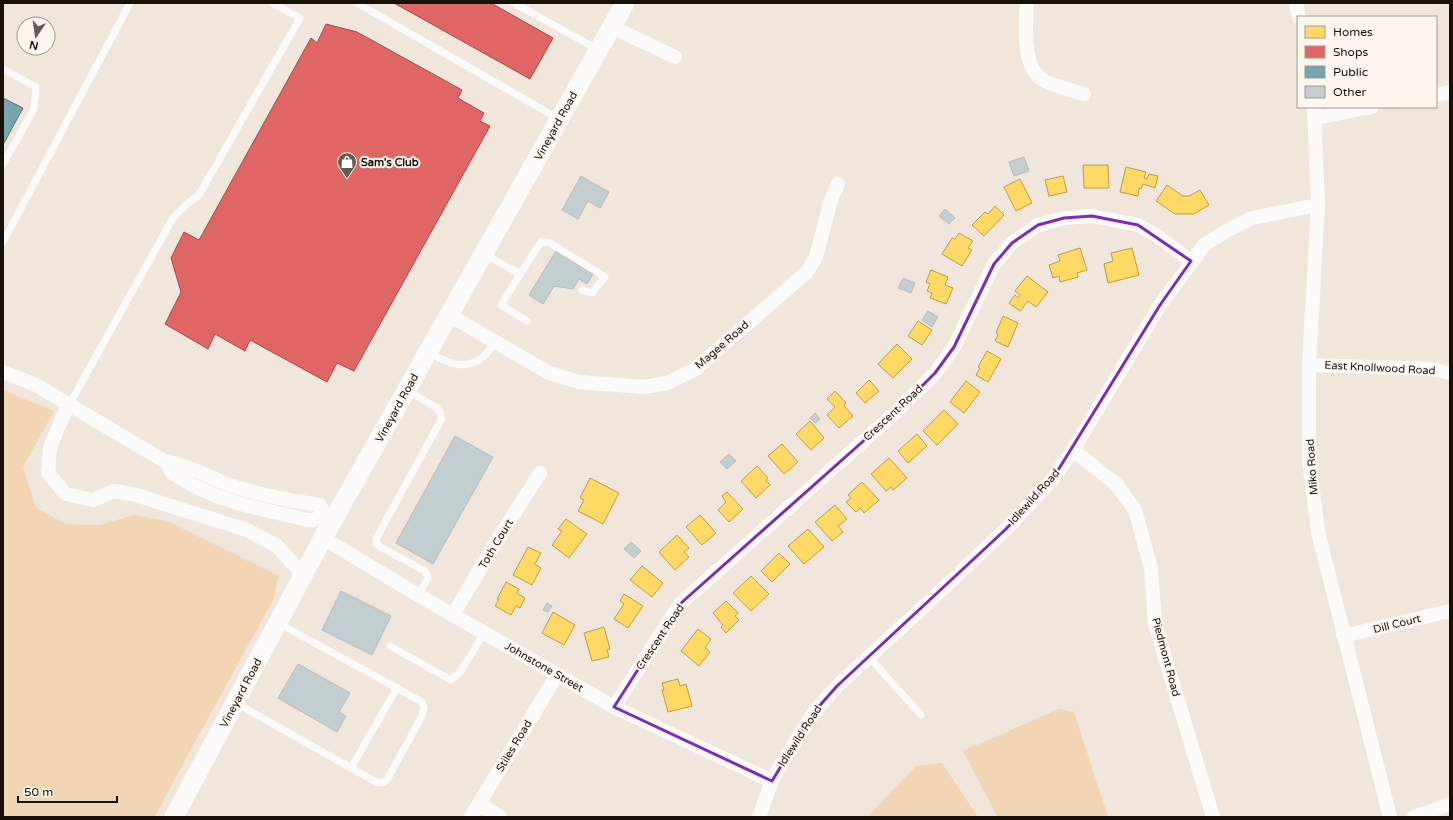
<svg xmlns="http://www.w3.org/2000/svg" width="1453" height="820" viewBox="0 0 1453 820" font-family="'Varela Round',sans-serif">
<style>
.green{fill:#f1d5b4}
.homes{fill:#ffd966;stroke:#b99d4a}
.shops{fill:#e06666;stroke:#a44c4a}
.public{fill:#76a5af;stroke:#5a797e}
.building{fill:#c3ced0;stroke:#bbbbb9}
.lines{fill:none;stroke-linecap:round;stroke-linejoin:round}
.lane{stroke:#fdfbfa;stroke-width:7}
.street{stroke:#fdfbfa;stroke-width:14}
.secondary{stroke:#fdfbfa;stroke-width:19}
.marked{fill:none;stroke:#7b2cbf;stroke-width:3;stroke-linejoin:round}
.labels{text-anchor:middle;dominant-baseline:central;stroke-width:4;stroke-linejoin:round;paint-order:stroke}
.street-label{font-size:11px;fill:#17110a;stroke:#fdf6ef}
.poi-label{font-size:11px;font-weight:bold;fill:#17110a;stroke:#fdf6ef;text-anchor:start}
</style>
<rect width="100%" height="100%" fill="#f0e6dc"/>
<g class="green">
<path d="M3,390L54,411L23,467L36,508L66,524L100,525L134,515L167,521L278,576L274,598L171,786L155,817H3Z"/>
<path d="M1059,709L1074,712L1108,817L997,816L963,751Z"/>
<path d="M942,763L978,817H867L916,766Z"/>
</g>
<g class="homes">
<path d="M1083,165H1108L1109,188H1084Z"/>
<path d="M1126,167L1146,172L1144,178L1147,179L1149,174L1158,176L1155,188L1143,184L1141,189L1139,188L1138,196L1120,192Z"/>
<path d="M1063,176L1067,192L1049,196L1045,180Z"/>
<path d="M1020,179L1032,203L1016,211L1004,187Z"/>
<path d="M1167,185L1183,196H1189L1200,190L1209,205L1194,214H1175L1156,201Z"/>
<path d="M995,206L1004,215L984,236L972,225L985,212L988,214Z"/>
<path d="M959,233L973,241L968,248L972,250L962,266L942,254L952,238L955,239Z"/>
<path d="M1080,248L1087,270L1077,273L1078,277L1060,282L1059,276L1053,278L1049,265L1060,261L1058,255Z"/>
<path d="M1132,248L1139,275L1108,283L1104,264L1113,261L1111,253Z"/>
<path d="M931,270L948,277L945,285L953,288L946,304L930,298L932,293L927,291L930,284L926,282Z"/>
<path d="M1027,276L1048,292L1036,307L1028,301L1020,311L1009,303L1015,295L1018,298L1020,295L1015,291Z"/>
<path d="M1003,316L1018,323L1008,347L995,341L998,335L996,333Z"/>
<path d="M918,321L932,330L922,345L908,336Z"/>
<path d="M897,344L912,359L893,378L878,364Z"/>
<path d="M987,351L1001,359L988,382L976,375L980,368L978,367Z"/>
<path d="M869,380L879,391L865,403L856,393Z"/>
<path d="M966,381L980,392L964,413L950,402Z"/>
<path d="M835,391L846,403L844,406L853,416L839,428L827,415L835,407L827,399Z"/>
<path d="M944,410L958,424L937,445L923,431Z"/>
<path d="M810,421L824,438L811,450L796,434Z"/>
<path d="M917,434L927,446L908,463L898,451Z"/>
<path d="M782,444L798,462L784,474L768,456Z"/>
<path d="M889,458L907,478L893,490L891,487L886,491L871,474Z"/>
<path d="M757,466L768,478L766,480L770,485L756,498L741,481Z"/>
<path d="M590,478L619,493L603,524L578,511L584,500L580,498Z"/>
<path d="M862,482L879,500L864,513L860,508L856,512L846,502L851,498L848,495Z"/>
<path d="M727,492L743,509L729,522L718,510L726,502L722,496Z"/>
<path d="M835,505L847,519L838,526L843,532L832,541L815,522Z"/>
<path d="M700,515L716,533L702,545L686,527Z"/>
<path d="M566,519L587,534L569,558L552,545L562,531L558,529Z"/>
<path d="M808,529L824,547L804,564L788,546Z"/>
<path d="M677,535L689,548L684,552L689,557L675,570L659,552Z"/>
<path d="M528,547L541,553L535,564L541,568L532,585L513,575Z"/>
<path d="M779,553L790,564L772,582L761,571Z"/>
<path d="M642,566L663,583L652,597L630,580Z"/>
<path d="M751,576L769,594L751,611L733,593Z"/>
<path d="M506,582L519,589L517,593L525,598L520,608L516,606L511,615L495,606L499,599H497Z"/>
<path d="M624,594L643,606L628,628L614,619L624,604L620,601Z"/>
<path d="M726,601L738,613L735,616L739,620L726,633L721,627L723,625L713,613Z"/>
<path d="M553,612L575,625L564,645L542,633Z"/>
<path d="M604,627L610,649L607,650L609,657L592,661L584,633Z"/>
<path d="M698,629L711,639L705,648L710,652L699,666L681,651Z"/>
<path d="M678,679L680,686L686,684L692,706L668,712L662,690H664L662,683Z"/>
</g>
<g class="shops">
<path d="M394,3H491L553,38L530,79Z"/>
<path d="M326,24L357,32L462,90L458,98L484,113L480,121L490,126L354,371L337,363L327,382L250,340L245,351L215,334L208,349L165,324L181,292L171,258L184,232L199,240L311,38L317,43Z"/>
</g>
<path class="public" d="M3,98L23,108L3,145Z"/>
<g class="building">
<path d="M1024,157L1029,171L1014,176L1009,162Z"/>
<path d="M581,176L609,192L600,208L588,201L578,219L562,210Z"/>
<path d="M945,209L955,218L949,224L939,216Z"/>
<path d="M556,251L593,274L587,284L579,279L573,289L554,286L543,304L529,295Z"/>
<path d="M903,278L915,283L911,293L898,288Z"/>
<path d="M928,311L938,317L932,327L922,320Z"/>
<path d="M815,413L820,419L815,423L810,418Z"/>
<path d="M455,436L493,457L433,564L396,543Z"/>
<path d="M729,454L736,461L727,469L720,462Z"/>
<path d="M631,542L641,551L634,558L624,549Z"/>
<path d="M341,591L391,616L372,655L322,630Z"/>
<path d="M547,603L552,606L548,612L543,610Z"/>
<path d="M298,664L350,693L339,712L346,716L337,732L278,698Z"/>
</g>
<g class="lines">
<g class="lane">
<path d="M357,3L559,119"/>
<path d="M514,3L597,49"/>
<path d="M3,69L36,87L34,109L3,164"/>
<path d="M3,242L130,3"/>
<path d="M484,254L520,274"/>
<path d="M527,321L501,305L538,246L542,241L550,243L605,277L592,293L582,290"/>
<path d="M429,353C447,362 465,372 483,357C488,353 491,347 495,342"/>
<path d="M407,390L437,408L441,414V420L377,537L376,543L380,547L425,571L428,578L418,595"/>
<path d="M69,405L173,218L186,205L199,195L300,18L272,3"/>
<path d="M278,623L397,688"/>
<path d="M390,646L451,680L461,671L484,633"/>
<path d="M869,657L921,715"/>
<path d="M236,703L351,768L376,782L382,783L387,780L422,716L424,708L422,702L397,688L351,768"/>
</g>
<g class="street">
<path d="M1027,3C1026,25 1021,69 1045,81C1057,87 1071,90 1084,94"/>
<path d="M1296,3L1299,17"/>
<path d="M612,27L675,57"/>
<path d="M1436,95L1450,92"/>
<path d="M1314,107L1318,205L1309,365V460L1318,532L1390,817"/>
<path d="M1315,118L1372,107"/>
<path d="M449,315L549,373L579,382L644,387L667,383L694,370L807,272L816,257L831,200L838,184"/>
<path d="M1309,365L1432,369L1450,373"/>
<path d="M3,372L36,385L166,462C189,465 208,477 229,485C259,495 289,500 320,505L324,514"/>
<path d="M69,405L62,418L50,448L48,473L66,494L93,500L114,491L136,495L247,530L277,546L304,576"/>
<path d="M1073,450L1116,484L1135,510L1151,568L1155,624L1213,817"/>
<path d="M166,462L172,473L194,486L219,497L240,504L307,520H314L324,514L332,516"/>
<path d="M323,538L418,595L614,707L772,781"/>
<path d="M453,615L496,542L540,473"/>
<path d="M1343,636L1450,611"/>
<path d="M614,707L680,604L896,412L935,373L954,347L994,264L1012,243L1038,225L1064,218L1092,216L1138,225L1156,235L1191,261"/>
<path d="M479,804L500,817"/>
<path d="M471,817L557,675"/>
<path d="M759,817L772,781L779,768L814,712L837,686L930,601L1006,529L1052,480L1073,450L1160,305L1205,244L1230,229L1252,218L1318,205"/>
<path d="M1414,817L1450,804"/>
</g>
<path class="secondary" d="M174,817L323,538L625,3"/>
</g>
<path class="marked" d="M1092,216L1138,225L1191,261L1160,305L1052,480L1006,529L837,686L814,712L772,781L614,707L680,604L896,412L935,373L954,347L994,264L1012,243L1038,225L1064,218Z"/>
<defs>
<g id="shop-pin" transform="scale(1)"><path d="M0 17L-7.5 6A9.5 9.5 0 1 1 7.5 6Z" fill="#635c54" stroke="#fdf6ef"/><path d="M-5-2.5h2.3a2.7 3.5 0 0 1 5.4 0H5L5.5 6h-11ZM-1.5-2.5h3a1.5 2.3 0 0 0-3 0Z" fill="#fff"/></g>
</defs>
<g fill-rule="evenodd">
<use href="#shop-pin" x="347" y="162"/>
</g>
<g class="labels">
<g class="street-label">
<text transform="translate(556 126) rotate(-61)">Vineyard Road</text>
<text transform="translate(722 345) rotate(-41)">Magee Road</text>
<text transform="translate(1380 368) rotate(3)">East Knollwood Road</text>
<text transform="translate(397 408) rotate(-61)">Vineyard Road</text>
<text transform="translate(893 413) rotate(-43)">Crescent Road</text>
<text transform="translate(1312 467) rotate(-94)">Miko Road</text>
<text transform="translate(1034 497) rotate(-48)">Idlewild Road</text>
<text transform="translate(496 544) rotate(-59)">Toth Court</text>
<text transform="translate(1397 624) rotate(-14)">Dill Court</text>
<text transform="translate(660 637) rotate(-56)">Crescent Road</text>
<text transform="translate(1166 657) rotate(75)">Piedmont Road</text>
<text transform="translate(544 667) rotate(30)">Johnstone Street</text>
<text transform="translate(241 693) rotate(-62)">Vineyard Road</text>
<text transform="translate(800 736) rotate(-57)">Idlewild Road</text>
<text transform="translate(514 746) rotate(-59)">Stiles Road</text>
</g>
<g class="poi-label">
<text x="361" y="162">Sam's Club</text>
</g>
</g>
<rect width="1453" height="820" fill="none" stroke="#17110a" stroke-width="8"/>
<rect x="1297" y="16" width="140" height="92" fill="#fdf6ef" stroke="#a19a93"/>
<rect x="1305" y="26" width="20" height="12" fill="#ffd966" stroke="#a19a93"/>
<text x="1333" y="36" font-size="12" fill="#17110a">Homes</text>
<rect x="1305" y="46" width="20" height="12" fill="#e06666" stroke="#a19a93"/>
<text x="1333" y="56" font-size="12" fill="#17110a">Shops</text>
<rect x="1305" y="66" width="20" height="12" fill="#76a5af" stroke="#a19a93"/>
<text x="1333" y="76" font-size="12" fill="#17110a">Public</text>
<rect x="1305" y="86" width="20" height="12" fill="#c3ced0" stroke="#a19a93"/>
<text x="1333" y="96" font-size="12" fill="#17110a">Other</text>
<g transform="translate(36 36) rotate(193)"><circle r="19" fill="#fdf6ef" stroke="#a19a93"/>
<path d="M0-3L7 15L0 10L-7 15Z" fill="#635c54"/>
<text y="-6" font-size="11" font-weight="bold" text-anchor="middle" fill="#17110a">N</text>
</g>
<path d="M18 796v6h99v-6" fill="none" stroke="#17110a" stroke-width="2"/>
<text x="24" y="796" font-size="12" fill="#17110a" stroke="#fdf6ef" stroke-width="3" paint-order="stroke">50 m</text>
</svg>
